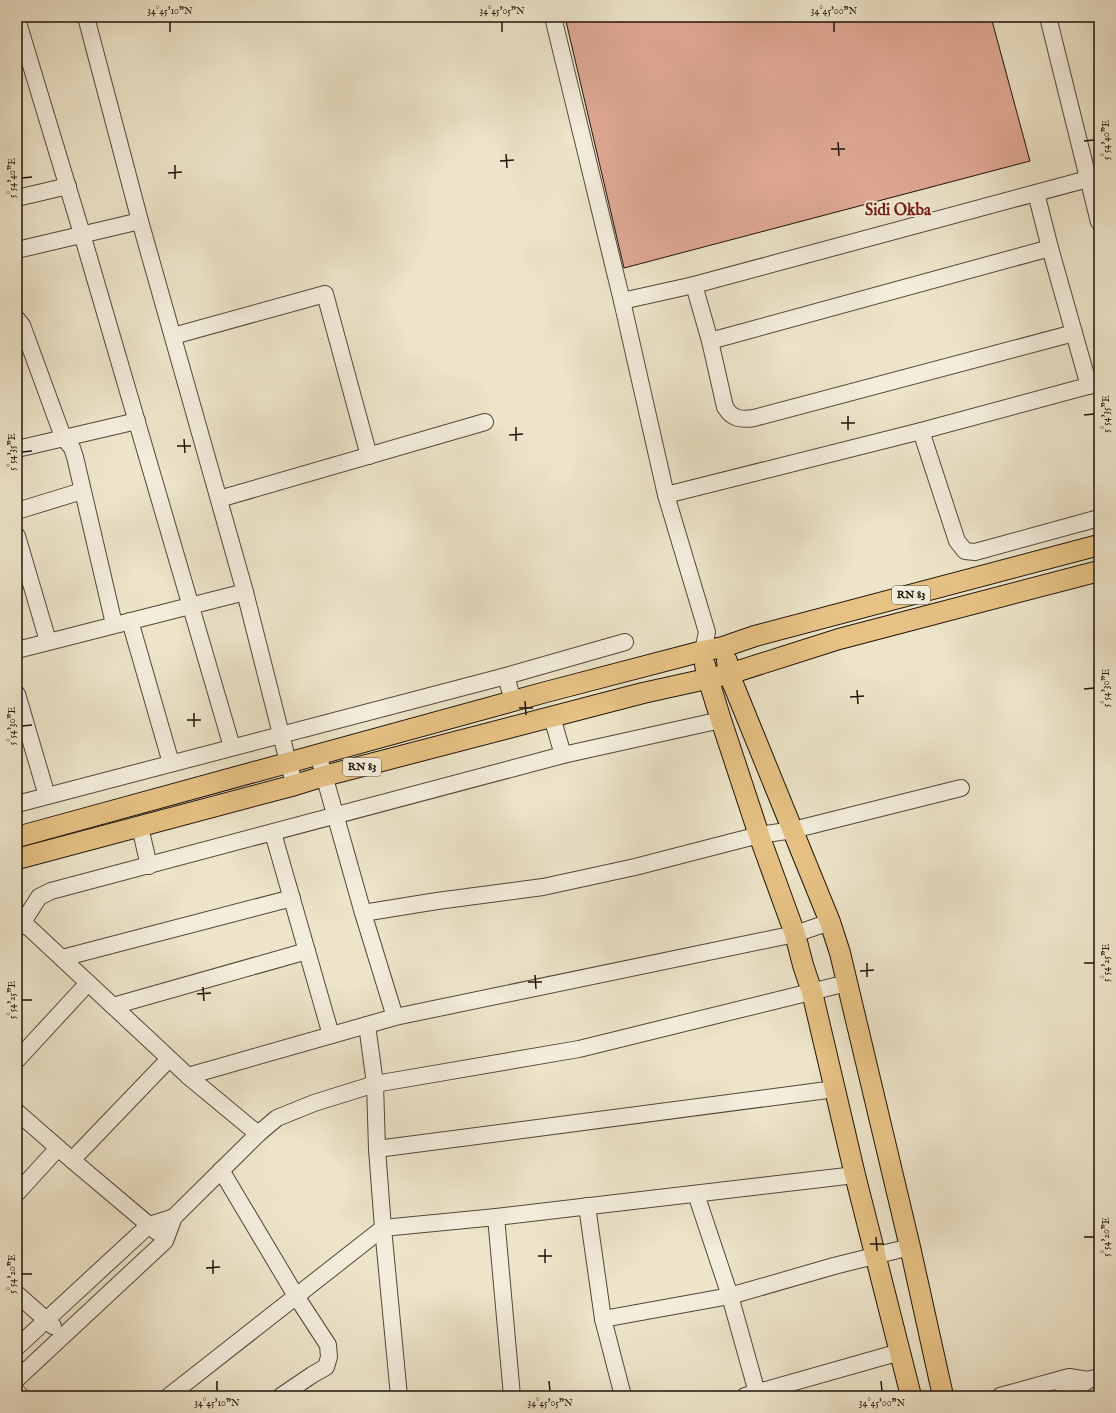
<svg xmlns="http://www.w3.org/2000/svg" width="1116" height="1413" viewBox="0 0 1116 1413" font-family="'IM FELL English',serif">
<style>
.building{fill:#e0a995;stroke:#20130a}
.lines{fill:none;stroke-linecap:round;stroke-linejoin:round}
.minor-casing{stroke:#53473a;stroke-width:18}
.major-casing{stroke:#20130a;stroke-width:22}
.minor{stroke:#f3eddc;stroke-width:16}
.major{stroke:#e6c284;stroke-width:20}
.ticks{fill:none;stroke:#20130a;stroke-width:1.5}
.labels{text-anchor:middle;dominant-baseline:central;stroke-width:3.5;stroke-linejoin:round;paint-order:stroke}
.shield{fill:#f3eddc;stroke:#5f5449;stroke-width:1}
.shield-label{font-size:11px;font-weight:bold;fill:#20130a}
.district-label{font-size:16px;font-weight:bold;fill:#7a1f14;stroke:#f3eddc}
.neatline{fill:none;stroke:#20130a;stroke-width:1.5}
.ticks-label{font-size:10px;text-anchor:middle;fill:#20130a}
</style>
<rect width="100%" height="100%" fill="#ede4c9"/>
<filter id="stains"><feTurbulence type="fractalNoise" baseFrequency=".005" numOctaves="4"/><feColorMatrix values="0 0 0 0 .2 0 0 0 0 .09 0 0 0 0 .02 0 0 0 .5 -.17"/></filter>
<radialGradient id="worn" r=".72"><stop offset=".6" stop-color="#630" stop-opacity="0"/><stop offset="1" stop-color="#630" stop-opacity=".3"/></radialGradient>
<path class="building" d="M565,17H991L1030,161L624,268Z"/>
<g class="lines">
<g class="minor-casing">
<g id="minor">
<path d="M86,17L140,221L245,592L288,762L295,785"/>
<path d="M553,17L622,301L666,495L707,632L703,651"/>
<path d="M1048,17L1099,222"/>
<path d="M17,19L82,234L232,747"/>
<path d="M1036,193L1050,248L1089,386"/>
<path d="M17,198L68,186"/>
<path d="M17,250L140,221"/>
<path d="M694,285L710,341L725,407C732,419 741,420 754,418L1074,333"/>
<path d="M622,301L694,285L1099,176"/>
<path d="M17,319L22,325L63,437L72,448L75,457L114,624"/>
<path d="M173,336L325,294L369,456"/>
<path d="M710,341L1050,248"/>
<path d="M921,431L957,541L965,551L975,552L1099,518"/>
<path d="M17,449L137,421"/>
<path d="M666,495L921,431L1099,383"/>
<path d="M219,499L485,422"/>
<path d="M17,511L82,491"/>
<path d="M17,536L48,641"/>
<path d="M130,621L171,763"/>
<path d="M17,650L245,592"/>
<path d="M506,676L513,701"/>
<path d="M17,694L47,796"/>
<path d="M552,717L563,755"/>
<path d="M318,754L363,913L395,1017"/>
<path d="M17,804L506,676L625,642"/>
<path d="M140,827L149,866"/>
<path d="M273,833L331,1035"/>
<path d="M363,913L437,901L543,887L635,867L759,835L793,830L961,788"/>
<path d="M17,914L23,922L188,1076L258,1134"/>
<path d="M17,929L23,922L39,897L51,891L563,755L721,720"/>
<path d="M62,958L292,898"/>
<path d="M113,1006L307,951"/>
<path d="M367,1025L375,1084L377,1149L383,1228L399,1396"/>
<path d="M17,1060L88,983"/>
<path d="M188,1076L395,1017L795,934L830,922"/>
<path d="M17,1112L72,1160L149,1225L157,1232"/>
<path d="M377,1149L835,1089"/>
<path d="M72,1160L169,1059"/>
<path d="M221,1170L296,1296L328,1345L329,1357L326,1367L312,1375L281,1396"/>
<path d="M17,1193L58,1148"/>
<path d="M696,1194L730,1296L758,1396"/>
<path d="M587,1206L603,1319L623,1396"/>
<path d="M496,1217L512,1396"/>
<path d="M17,1294L53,1326"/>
<path d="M603,1319L730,1296L834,1266L910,1247"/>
<path d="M17,1347L149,1225L174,1217"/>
<path d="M17,1379L165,1241L174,1217L258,1134L277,1118L314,1103L375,1084L579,1049L847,983"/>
<path d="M17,1392L21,1396"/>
<path d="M169,1396L383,1228L496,1217L855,1175"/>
<path d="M745,1396L900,1352"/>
<path d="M1000,1396L1069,1377L1088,1380L1099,1377"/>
<path d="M1060,1396L1073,1392L1088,1380"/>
</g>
</g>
<g class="major-casing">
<g id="major">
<path d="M727,661L729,674L830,922L840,953L910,1247L943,1396"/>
<path d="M705,665L708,678L721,720L759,835L795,934L803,965L812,992L855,1175L911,1396"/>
<path d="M17,837L546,692L703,651L723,647L755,636L1099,545"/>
<path d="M17,859L295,785L324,776L643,693L729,674L839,639L1099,571"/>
</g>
</g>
<use href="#minor" class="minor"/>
<use href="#major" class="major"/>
</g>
<path class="ticks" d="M170,22V32M502,22V32M834,22V32M1084,141L1094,140M838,142L839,156M831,149H845M506,154L507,168M500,161L514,160M175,165V179M168,173L182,172M22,178L32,177M1084,415L1094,414M848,416V430M841,423H855M516,427V441M509,435L523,434M184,439L185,453M177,446H191M22,452L32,451M1084,689L1094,688M857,690L858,704M850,697L864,696M525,701L526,715M519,708H533M194,713V727M187,720H201M22,726L32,725M867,963V977M1084,963H1094M860,971L874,970M535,975L536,989M528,982H542M203,987L204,1001M197,994L211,993M22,1000H32M876,1237L877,1251M1084,1237H1094M870,1244H884M545,1249V1263M538,1256H552M213,1260V1274M206,1268L220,1267M22,1274H32M217,1381V1391M549,1381L550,1391M881,1381L882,1391"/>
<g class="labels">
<g class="shield">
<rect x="892" y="586" width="38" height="18" rx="3"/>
<rect x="343" y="758" width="38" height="18" rx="3"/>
</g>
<g class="shield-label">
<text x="911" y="595">RN 83</text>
<text x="362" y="767">RN 83</text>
</g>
<g class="district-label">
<text x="898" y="211">Sidi Okba</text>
</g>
</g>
<rect width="1116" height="1413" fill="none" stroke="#ede4c9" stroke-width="44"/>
<rect x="22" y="22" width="1072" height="1369" class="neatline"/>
<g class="ticks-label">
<text x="170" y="14">34°45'10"N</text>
<text x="502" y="14">34°45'05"N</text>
<text x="834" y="14">34°45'00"N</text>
<text transform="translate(1105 140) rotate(-90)" y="4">5°54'40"E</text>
<text transform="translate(11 178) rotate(-90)" y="4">5°54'40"E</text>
<text transform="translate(1105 414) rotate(-90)" y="4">5°54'35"E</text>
<text transform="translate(11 452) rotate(-90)" y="4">5°54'35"E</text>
<text transform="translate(1105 688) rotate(-90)" y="4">5°54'30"E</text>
<text transform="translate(11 726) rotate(-90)" y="4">5°54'30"E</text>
<text transform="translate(1105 963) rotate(-90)" y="4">5°54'25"E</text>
<text transform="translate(11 1000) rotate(-90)" y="4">5°54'25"E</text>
<text transform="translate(1105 1237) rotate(-90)" y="4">5°54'20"E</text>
<text transform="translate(11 1274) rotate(-90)" y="4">5°54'20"E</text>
<text x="217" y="1406">34°45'10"N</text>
<text x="550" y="1406">34°45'05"N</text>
<text x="882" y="1406">34°45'00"N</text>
</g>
<rect width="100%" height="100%" filter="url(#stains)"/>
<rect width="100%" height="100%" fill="url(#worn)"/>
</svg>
